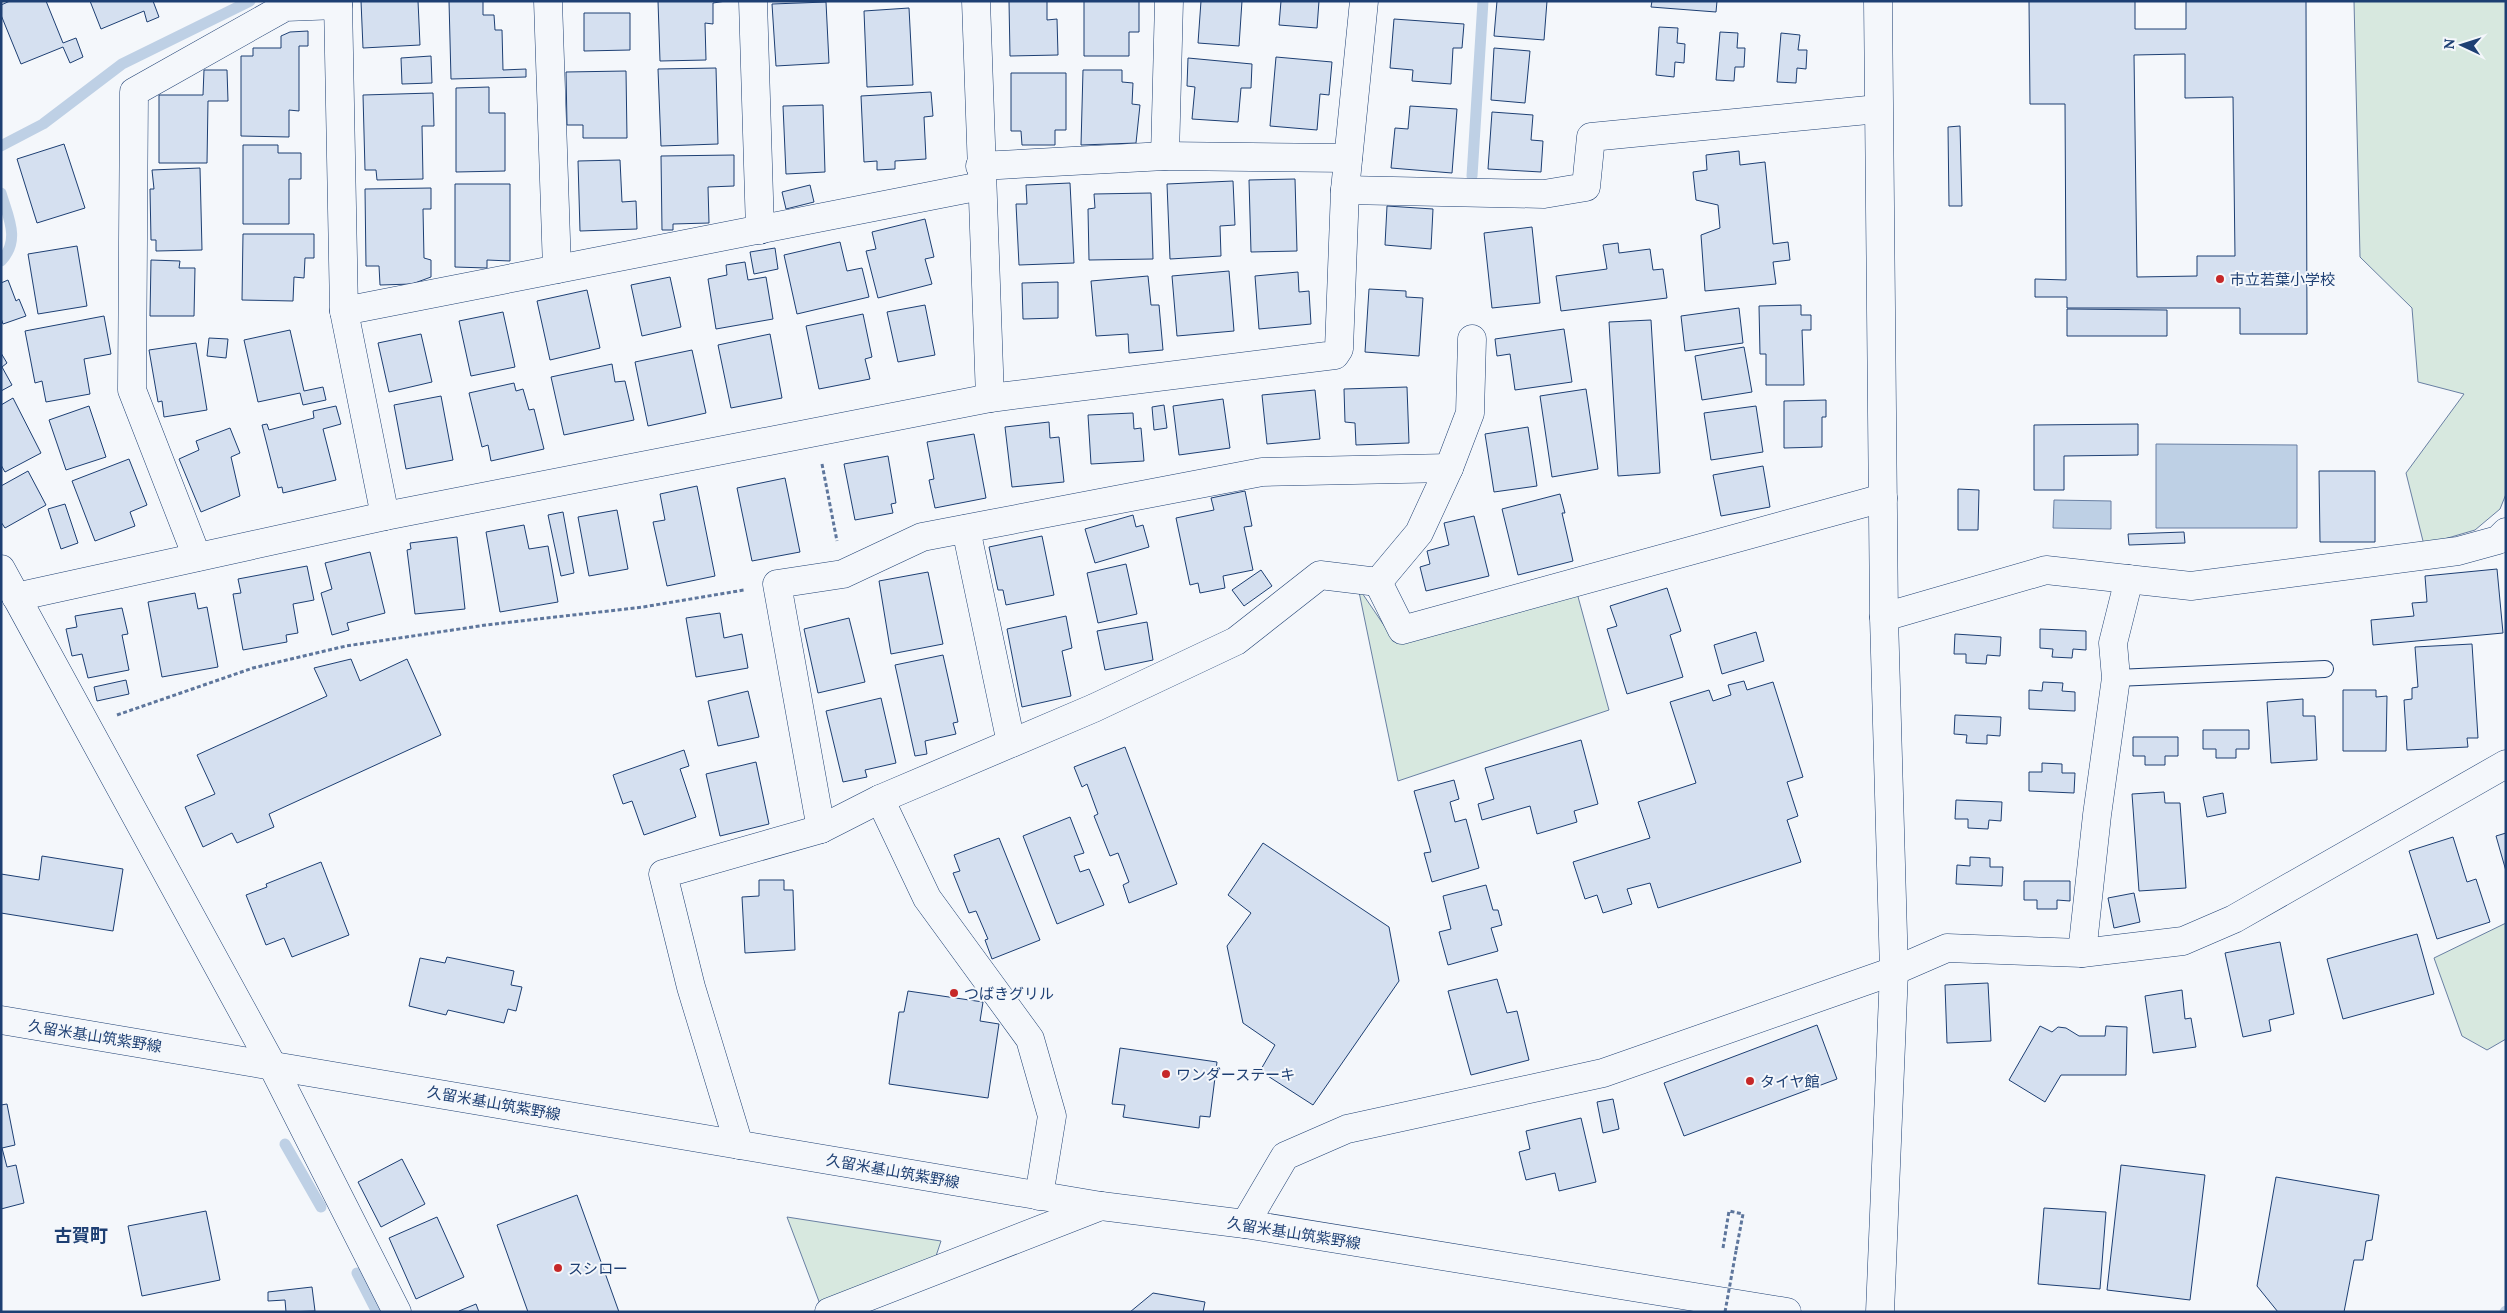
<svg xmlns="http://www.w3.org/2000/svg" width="2507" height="1313" viewBox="0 0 2507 1313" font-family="Lora,'Noto Sans JP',serif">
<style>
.green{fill:#d7e8df;stroke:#687fa3}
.water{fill:#bed0e5;stroke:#687fa3}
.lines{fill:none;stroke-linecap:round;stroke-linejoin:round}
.stream{stroke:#bed0e5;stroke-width:11}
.building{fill:#d5e0f0;stroke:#1d3f73;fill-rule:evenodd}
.lane-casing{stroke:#1d3f73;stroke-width:18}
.street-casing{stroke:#1d3f73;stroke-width:29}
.secondary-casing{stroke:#1d3f73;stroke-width:29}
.primary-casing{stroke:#1d3f73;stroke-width:29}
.path{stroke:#5e769c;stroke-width:3;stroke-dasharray:4 2.5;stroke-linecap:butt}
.lane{stroke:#f4f7fb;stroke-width:16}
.street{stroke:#f4f7fb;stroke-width:28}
.secondary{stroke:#f4f7fb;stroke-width:28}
.primary{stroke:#f4f7fb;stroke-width:28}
.path-bridge{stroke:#5e769c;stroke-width:3;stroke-dasharray:4 2.5;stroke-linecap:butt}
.poi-dot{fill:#c62828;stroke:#f4f7fb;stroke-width:2}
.labels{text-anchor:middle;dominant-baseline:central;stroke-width:4;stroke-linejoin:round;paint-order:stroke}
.poi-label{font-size:15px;fill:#1d3f73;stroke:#f4f7fb;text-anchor:start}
.street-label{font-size:15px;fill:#1d3f73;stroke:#f4f7fb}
.quarter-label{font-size:18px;font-weight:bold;fill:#1d3f73;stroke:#f4f7fb}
</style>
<rect width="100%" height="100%" fill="#f4f7fb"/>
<g class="green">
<path d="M2354,1H2506V494L2500,509L2475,530L2424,545L2406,473L2464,394L2418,382L2412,308L2360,257Z"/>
<path d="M1358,587L1396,643L1577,593L1609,710L1398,781Z"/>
<path d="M2506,923V1039L2487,1050L2462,1036L2434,958Z"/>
<path d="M787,1217L941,1241L935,1259L820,1304Z"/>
</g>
<g class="water">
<path d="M2156,444L2297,445V528H2156Z"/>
<path d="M2054,500L2111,501V529L2053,528Z"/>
</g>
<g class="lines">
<g class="stream">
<path d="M1,146L43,124L122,64L250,1"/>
<path d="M1472,176L1483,1"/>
<path d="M1,193C8,217 21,240 1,261"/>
<path d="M285,1144L321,1207"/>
<path d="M357,1273L377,1312"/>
<path d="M2505,1312L2506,1311"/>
</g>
</g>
<g class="building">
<path d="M10,1H46L63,43L76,38L83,57L70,63L63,47L21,64L1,15V5Z"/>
<path d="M90,1H153L159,17L147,22L144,11L101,29Z"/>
<path d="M361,1H418L420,45L363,48Z"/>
<path d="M449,1H483V15H494L495,30H502L503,70L526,69V77L451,79Z"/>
<path d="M658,1H726L713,3V24L705,23L706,60L660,61Z"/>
<path d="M1009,1H1047V20L1057,19L1058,55L1010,56Z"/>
<path d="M1084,1H1139V32H1129V56H1084Z"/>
<path d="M1201,1H1242L1239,46L1198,43Z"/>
<path d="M1281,1H1319L1317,28L1279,25Z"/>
<path d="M1497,1H1547L1544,40L1494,36Z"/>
<path d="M1652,1H1717L1716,12L1651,7Z"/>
<path d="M2029,1H2135V29H2186V1H2306L2307,334H2240V308H2067V297H2035V279L2066,280L2065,104H2030ZM2185,54V98L2233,97L2235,256H2197V276L2137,277L2134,55Z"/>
<path d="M826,2L829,63L776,66L772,4Z"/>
<path d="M909,8L913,85L867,87L864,11Z"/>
<path d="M584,13H630V50L584,51Z"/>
<path d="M1394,19L1464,24L1462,48H1453L1451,84L1412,81L1413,70L1390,68Z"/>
<path d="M1659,27L1678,28L1677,43L1685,44L1684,63L1675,62L1674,77L1656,75Z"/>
<path d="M308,31V46H299V111L289,110V137L241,136V56H253V48H281V36L290,32Z"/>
<path d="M1720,32L1738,33L1737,48H1745L1744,67H1735L1734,81L1716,80Z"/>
<path d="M1781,33L1800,35L1798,50H1807L1806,69L1797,68L1796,83L1777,82Z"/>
<path d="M1494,48L1530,51L1525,103L1491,100Z"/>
<path d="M431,56L432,83L402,84L401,58Z"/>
<path d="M1276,57L1332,62L1329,95L1320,94L1317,130L1270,126Z"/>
<path d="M1188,58L1252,64L1251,88H1241L1238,122L1192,119L1195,87L1187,86Z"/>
<path d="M716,68L718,144L661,146L658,69Z"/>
<path d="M204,70H227L228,101H208L207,163H159V95H203Z"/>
<path d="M1083,70H1122V82L1133,83L1132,104L1140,105L1136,143L1081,145Z"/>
<path d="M626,71L627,138H583V125H567L566,72Z"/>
<path d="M1011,73H1066V130H1055V145H1022L1021,131H1011Z"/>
<path d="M489,87V113H505V171L456,172V88Z"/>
<path d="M931,92L933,116L924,117L926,159L895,161V169L877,170V161L864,162L861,96Z"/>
<path d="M433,93L434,126H422L423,179L377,180L376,170H365L363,95Z"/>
<path d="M823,105L825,172L786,174L783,106Z"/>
<path d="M1410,106L1457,109L1452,173L1391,168L1395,128L1408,129Z"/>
<path d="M1492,112L1533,115L1531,140L1543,141L1541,172L1488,169Z"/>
<path d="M1960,126L1962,206H1949L1948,127Z"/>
<path d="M64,144L85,208L37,223L17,159Z"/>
<path d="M243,145H278V153H301V179H289V224H243Z"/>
<path d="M1739,151L1740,165L1765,162L1773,244L1788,242L1790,260L1773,262L1776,284L1705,291L1701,235L1720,228L1718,205L1696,200L1693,172L1707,170L1706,155Z"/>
<path d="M734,155V186L708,187L709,223L673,224V230H662L661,156Z"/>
<path d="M620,160L622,202L636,201L637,229L580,231L578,161Z"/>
<path d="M200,168L202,250L156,251V240H151L150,189H154L152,170Z"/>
<path d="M1295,179L1297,251L1251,252L1249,180Z"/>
<path d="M1233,181L1235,225L1220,226L1221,256L1170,259L1167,184Z"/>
<path d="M1070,183L1074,263L1019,265L1016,204H1027L1026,185Z"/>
<path d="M455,184H510V261L487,260V268L455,267Z"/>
<path d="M810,185L814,202L786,209L782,192Z"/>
<path d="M431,188V209H423L424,258L431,260V277L412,284L380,285L379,266H366L365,189Z"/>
<path d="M1151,193L1153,259L1089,260L1088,209L1095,208L1094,194Z"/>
<path d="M1387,206L1433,209L1431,249L1385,245Z"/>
<path d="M925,219L934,257L925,259L932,284L878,298L866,251L876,249L872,232Z"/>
<path d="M1532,227L1540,303L1492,308L1484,233Z"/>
<path d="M243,234H314V258H305L304,278L294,277L293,301L242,300Z"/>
<path d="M840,242L847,271L862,268L869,297L797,314L784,255Z"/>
<path d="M1618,243L1619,253L1650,249L1653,270L1663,269L1667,298L1561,311L1556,276L1607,269L1603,245Z"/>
<path d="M77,246L87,306L38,314L28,254Z"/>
<path d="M775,248L778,269L754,274L750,252Z"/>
<path d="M151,260L180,261L179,268H195L194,316H150Z"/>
<path d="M745,262L748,280L766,277L773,319L716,329L708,279L727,275L726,265Z"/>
<path d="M1229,271L1234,331L1177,336L1172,276Z"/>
<path d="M1298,272L1299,292L1309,291L1311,324L1259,329L1255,276Z"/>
<path d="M1148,276L1151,305H1159L1163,350L1129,353L1128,334L1096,336L1091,281Z"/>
<path d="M670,277L681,327L642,336L631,285Z"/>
<path d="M8,280L16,301L19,299L26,316L3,324L1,318V283Z"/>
<path d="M1058,282V318L1023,319L1022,283Z"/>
<path d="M1369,289L1406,291V297L1423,298L1419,356L1365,352Z"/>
<path d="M587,290L600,348L550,360L537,301Z"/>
<path d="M925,305L935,355L898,362L887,312Z"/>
<path d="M1801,305V315H1811V330H1802L1804,385H1766V354H1760L1759,306Z"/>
<path d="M1739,308L1743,343L1685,351L1681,316Z"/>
<path d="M2067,309L2167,310V336H2067Z"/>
<path d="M503,312L515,367L471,376L459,321Z"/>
<path d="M863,314L872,357L865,359L870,379L819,389L806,326Z"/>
<path d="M104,316L111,354L84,359L90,394L46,402L42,381L35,383L25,331Z"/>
<path d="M1651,320L1660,473L1618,476L1609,322Z"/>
<path d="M1564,329L1572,382L1515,390L1510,354L1497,356L1495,339Z"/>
<path d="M290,330L304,391L323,387L326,400L303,405L300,393L258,402L244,340Z"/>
<path d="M421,334L432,382L389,392L378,343Z"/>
<path d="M770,334L782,398L731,408L718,345Z"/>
<path d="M209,338L228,339L226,358L207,356Z"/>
<path d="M196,343L207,410L164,417L162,401L158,402L149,350Z"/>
<path d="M1744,347L1752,392L1702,400L1695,356Z"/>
<path d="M692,350L706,413L648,426L635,362Z"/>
<path d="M1,353L7,363L2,367L12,385L1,391Z"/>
<path d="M612,364L615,382L625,381L634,420L564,435L551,377Z"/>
<path d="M514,383L516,391L523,389L529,410L534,409L544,449L491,461L488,445L482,447L469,393Z"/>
<path d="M1407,387L1409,443L1356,445L1355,423L1345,422L1344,389Z"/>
<path d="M1586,389L1598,469L1552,477L1540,396Z"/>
<path d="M1315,390L1320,439L1267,444L1262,395Z"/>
<path d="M441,396L453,460L406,469L394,405Z"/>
<path d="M13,398L41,453L5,472L1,465V405Z"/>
<path d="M1223,399L1230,448L1179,455L1173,406Z"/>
<path d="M1826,400V417H1822V447L1784,448V401Z"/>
<path d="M1164,405L1167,428L1154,430L1152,407Z"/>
<path d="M89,406L106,457L66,470L49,420Z"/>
<path d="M336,406L341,424L323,429L336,480L283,493L282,487L278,488L262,425L267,424L269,430L314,418L313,411Z"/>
<path d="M1756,406L1763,452L1711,460L1704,413Z"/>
<path d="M1133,413L1134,429L1141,428L1144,461L1091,464L1088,415Z"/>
<path d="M1049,422L1050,438L1059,437L1064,482L1012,487L1005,427Z"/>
<path d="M2138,424V455L2064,456V490H2034V425Z"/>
<path d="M1528,427L1537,486L1494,492L1485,434Z"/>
<path d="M230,428L240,453L231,457L240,496L201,512L179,459L199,450L196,441Z"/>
<path d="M974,434L986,498L935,508L929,480L934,479L927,442Z"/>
<path d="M888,456L896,503L891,504L893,513L855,520L844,464Z"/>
<path d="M129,459L147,505L130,512L135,526L95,541L72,481Z"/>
<path d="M1763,466L1770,507L1721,516L1713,475Z"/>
<path d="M28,471L46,505L5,528L1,522V486Z"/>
<path d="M2319,471H2375V542H2320Z"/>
<path d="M785,478L800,552L752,561L737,488Z"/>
<path d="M697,486L715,576L667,586L653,522L665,520L660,494Z"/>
<path d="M1958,489L1979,490L1978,530H1958Z"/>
<path d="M1245,491L1252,526L1244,527L1253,570L1223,576L1225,588L1200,593L1198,583L1190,585L1176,518L1214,510L1211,498Z"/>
<path d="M1560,494L1565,513H1562L1573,561L1518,575L1502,509Z"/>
<path d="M65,504L78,543L61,549L48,509Z"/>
<path d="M617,510L628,569L589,576L578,517Z"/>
<path d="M563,512L574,573L561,576L548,515Z"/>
<path d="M1133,515L1136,527L1143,525L1149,547L1095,563L1085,529Z"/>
<path d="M1474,516L1489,576L1426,591L1420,567L1430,564L1427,551L1449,545L1444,523Z"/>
<path d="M524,525L529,549L548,546L558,602L500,612L486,532Z"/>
<path d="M2184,532L2185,543L2129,545L2128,534Z"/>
<path d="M1042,536L1054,595L1006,605L1003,590H998L989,547Z"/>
<path d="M457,537L465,609L415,614L407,550L411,549L410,543Z"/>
<path d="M370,552L385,613L347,623L349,630L332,635L321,593L332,589L325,563Z"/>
<path d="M1126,564L1137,614L1098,623L1087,573Z"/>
<path d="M307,566L314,600L293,604L298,633L286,635L287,642L243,650L233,594L241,593L238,579Z"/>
<path d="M2497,569L2503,633L2373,645L2371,620L2414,616L2412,603L2427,602L2425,576Z"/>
<path d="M1261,570L1272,586L1244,606L1232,590Z"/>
<path d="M928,572L943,644L891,654L879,581Z"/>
<path d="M1667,588L1681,631L1670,635L1683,677L1627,694L1607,629L1617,626L1610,606Z"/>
<path d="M195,593L198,609L207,607L218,667L162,677L148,602Z"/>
<path d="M122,608L128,634L122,635L129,670L88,678L82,654L72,656L66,629L77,627L75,616Z"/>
<path d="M720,613L724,638L742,634L748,668L696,677L686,618Z"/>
<path d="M1066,616L1072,648L1062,651L1071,696L1022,707L1007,629Z"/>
<path d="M849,618L865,682L818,693L804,629Z"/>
<path d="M1147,622L1153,660L1105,670L1097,631Z"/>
<path d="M2040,629L2086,631V650L2073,649L2072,658L2052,657L2053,649L2040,648Z"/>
<path d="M1756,632L1764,661L1722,674L1714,645Z"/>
<path d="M1955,634L2001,637L2000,656L1987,655L1986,664L1966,663V654H1954Z"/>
<path d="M2472,644L2478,738H2467L2468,747L2407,750L2404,700L2412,699V688L2418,687L2415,647Z"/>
<path d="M943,655L958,722L953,723L956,734L925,741L927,754L915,756L895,665Z"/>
<path d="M351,659L360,681L407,659L441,735L269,814L274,827L237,843L232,833L203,847L185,807L215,794L197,755L327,696L314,668Z"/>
<path d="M126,680L129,694L97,701L94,687Z"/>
<path d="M1744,681L1747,690L1773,682L1803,777L1787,782L1798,816L1787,820L1801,862L1658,908L1650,883L1627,889L1632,904L1603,913L1597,895L1585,899L1573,862L1650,838L1638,802L1696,783L1670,702L1709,690L1713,701L1731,695L1728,685Z"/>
<path d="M2043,682L2063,683L2062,691L2075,692V711L2029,709V690L2042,691Z"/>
<path d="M2343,690H2376V697L2387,696L2386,751H2343Z"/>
<path d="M748,691L759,737L718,746L708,701Z"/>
<path d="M881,698L896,763L865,770L867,777L843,782L826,711Z"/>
<path d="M2303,699V716H2315L2317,760L2271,763L2267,702Z"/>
<path d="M1955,715L2001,717L2000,736L1987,735V744L1966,743L1967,735L1954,734Z"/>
<path d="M2203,730H2249V749H2236V758H2216V749H2203Z"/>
<path d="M2133,737H2178V756H2165V765H2145V756H2133Z"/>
<path d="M1581,740L1598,804L1574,811L1577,822L1537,834L1530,806L1482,820L1478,804L1494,799L1485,768Z"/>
<path d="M1125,747L1177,884L1129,903L1123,885L1129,882L1118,853L1110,856L1094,816L1098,814L1087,784L1082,787L1074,767Z"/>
<path d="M684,750L689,766L680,769L696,817L644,835L632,801L623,804L613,775Z"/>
<path d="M756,762L769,824L720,836L706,774Z"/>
<path d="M2042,763L2062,764V773H2075L2074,793L2029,791V772H2042Z"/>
<path d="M1454,780L1459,799L1450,802L1455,822L1466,819L1479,868L1432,882L1424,853L1431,852L1414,791Z"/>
<path d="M2164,792L2165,803H2180L2186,888L2139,891L2132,794Z"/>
<path d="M2223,793L2226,813L2207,817L2203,797Z"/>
<path d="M1956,800L2002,802L2001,821L1989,820L1988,829L1968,828V819H1955Z"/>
<path d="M1070,817L1084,853L1074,856L1080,872L1089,869L1104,905L1057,924L1023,836Z"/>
<path d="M2506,833V871L2496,836Z"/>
<path d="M2453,837L2467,882L2476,879L2490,922L2437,939L2409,851Z"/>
<path d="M999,838L1040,940L992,959L985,940L988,939L976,911L969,913L953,873L960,871L954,855Z"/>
<path d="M1263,843L1389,927L1399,981L1313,1105L1260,1071L1275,1045L1243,1023L1227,946L1251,913L1228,895Z"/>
<path d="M42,856L123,869L113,931L1,913V874L39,880Z"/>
<path d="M1970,857L1990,858V867H2003L2002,886L1956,884L1957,865L1970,866Z"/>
<path d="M321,862L349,935L292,957L284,938L266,945L246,895L267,887L266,884Z"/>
<path d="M759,880H784V890H793L795,950L745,953L742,897L759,896Z"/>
<path d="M2024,881H2070V901L2057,900V909H2037V900H2024Z"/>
<path d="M1486,885L1493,910H1498L1502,925L1491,928L1498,951L1448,965L1439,932L1451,929L1443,896Z"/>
<path d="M2134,893L2140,922L2114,928L2108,898Z"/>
<path d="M2417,934L2434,994L2343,1019L2327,959Z"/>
<path d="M2280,942L2294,1014L2269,1020L2271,1031L2243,1037L2225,953Z"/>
<path d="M447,957L514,971L511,985L522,987L516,1011L508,1009L504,1023L448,1010L446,1015L409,1006L420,958L445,963Z"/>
<path d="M1497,979L1507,1013L1517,1011L1529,1060L1471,1075L1448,991Z"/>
<path d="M1988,983L1991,1041L1947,1043L1945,985Z"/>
<path d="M2182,990L2185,1019L2191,1018L2196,1047L2153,1053L2145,996Z"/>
<path d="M908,991L983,1002L980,1021L999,1024L988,1098L889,1084L899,1012H904Z"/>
<path d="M1817,1025L1837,1079L1684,1136L1664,1083Z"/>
<path d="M2040,1026L2052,1032L2058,1027L2066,1028L2079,1036H2105L2106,1026L2127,1027L2126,1075H2061L2045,1102L2009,1080Z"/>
<path d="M1120,1048L1217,1062L1210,1117L1200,1116L1199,1128L1123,1117L1125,1105L1112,1104Z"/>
<path d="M1613,1099L1619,1129L1603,1133L1597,1102Z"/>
<path d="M7,1104L15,1145L2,1148L7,1167L16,1165L24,1203L1,1209V1105Z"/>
<path d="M1581,1118L1596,1182L1559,1191L1555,1173L1526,1180L1519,1152L1530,1149L1526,1131Z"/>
<path d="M402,1159L425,1204L381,1227L358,1182Z"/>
<path d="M2121,1165L2205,1175L2190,1300L2107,1290Z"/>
<path d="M2276,1177L2379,1195L2372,1240L2366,1241L2363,1260H2354L2344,1312H2278L2257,1286Z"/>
<path d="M577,1195L619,1312H528L497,1225Z"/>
<path d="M2044,1208L2106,1212L2100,1289L2038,1284Z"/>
<path d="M206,1211L220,1280L142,1296L128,1226Z"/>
<path d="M437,1217L464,1277L416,1299L389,1238Z"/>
<path d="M312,1287L315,1311L286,1312L285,1300L268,1301V1292Z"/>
<path d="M1153,1293L1205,1302L1203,1312H1130Z"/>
<path d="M476,1304L479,1312L459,1311Z"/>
</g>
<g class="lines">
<g class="lane-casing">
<path id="lane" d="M2116,678L2325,669"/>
</g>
<g class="street-casing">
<g id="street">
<path d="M338,1L344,311L385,516"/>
<path d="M548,1L557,269"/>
<path d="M753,1L760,230"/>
<path d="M976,1L990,398"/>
<path d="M1165,156L1169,1"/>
<path d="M980,166L1165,156L1348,158"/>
<path d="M1345,190L1544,194L1586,187L1591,137L1878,109"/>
<path d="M344,311L981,186"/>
<path d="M966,529L1011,743"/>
<path d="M197,557L132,390L134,92L285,7L338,5"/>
<path d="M1,569L272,1065L397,1312"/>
<path d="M1378,582L1402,630L1883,498"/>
<path d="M16,597L385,516L990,398L1335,355L1339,349L1345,190L1364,1"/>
<path d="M1884,617L2046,570L2191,586L2458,551L2498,540L2506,532"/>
<path d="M880,799L927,898L1030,1039L1052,1116L1039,1196"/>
<path d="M821,829L777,584L843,574L922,537L1262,472L1449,468"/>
<path d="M2082,953L2097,815L2116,678L2113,643L2129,579"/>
<path d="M739,1145L691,987L663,874L821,829L880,799L1094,708L1236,641L1320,575L1378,582L1419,533L1449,468L1470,413L1472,339"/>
<path d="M1245,1224L1285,1156L1347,1129L1603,1073L1894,971L1947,948L2082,953L2183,941L2234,919L2506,764"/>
<path d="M829,1312L1101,1206"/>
</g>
</g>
<g class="secondary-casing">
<path id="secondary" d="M1878,1L1884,617L1894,971L1880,1312"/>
</g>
<g class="primary-casing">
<path id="primary" d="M1,1020L1101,1206L1245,1224L1787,1312"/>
</g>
<g class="path">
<path d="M822,464L837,541"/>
<path d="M117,715L253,668L346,646L486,625L643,607L744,590"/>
<path d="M1723,1248L1729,1211L1743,1214L1736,1251"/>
</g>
<use href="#lane" class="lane"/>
<use href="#street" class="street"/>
<use href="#secondary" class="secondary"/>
<use href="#primary" class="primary"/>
<path class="path-bridge" d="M1725,1312L1736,1251"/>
</g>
<g class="poi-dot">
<circle cx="2220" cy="279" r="5"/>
<circle cx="954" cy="993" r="5"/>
<circle cx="1166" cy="1074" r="5"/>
<circle cx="1750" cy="1081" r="5"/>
<circle cx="558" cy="1268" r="5"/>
</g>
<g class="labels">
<g class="poi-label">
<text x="2230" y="279">市立若葉小学校</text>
<text x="964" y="993">つばきグリル</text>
<text x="1176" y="1074">ワンダーステーキ</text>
<text x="1760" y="1081">タイヤ館</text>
<text x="568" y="1268">スシロー</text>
</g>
<g class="street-label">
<text transform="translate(95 1036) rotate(9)">久留米基山筑紫野線</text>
<text transform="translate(494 1103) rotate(10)">久留米基山筑紫野線</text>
<text transform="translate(893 1171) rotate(10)">久留米基山筑紫野線</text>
<text transform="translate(1294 1233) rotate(9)">久留米基山筑紫野線</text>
</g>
<g class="quarter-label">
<text x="81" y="1235">古賀町</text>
</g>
</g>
<rect width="2507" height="1313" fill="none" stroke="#1d3f73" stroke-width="5"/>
<g transform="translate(2462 45) rotate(274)" stroke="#f4f7fb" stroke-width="4" paint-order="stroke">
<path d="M0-4L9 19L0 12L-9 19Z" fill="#1d3f73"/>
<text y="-8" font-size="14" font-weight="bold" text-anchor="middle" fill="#1d3f73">N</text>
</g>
</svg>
